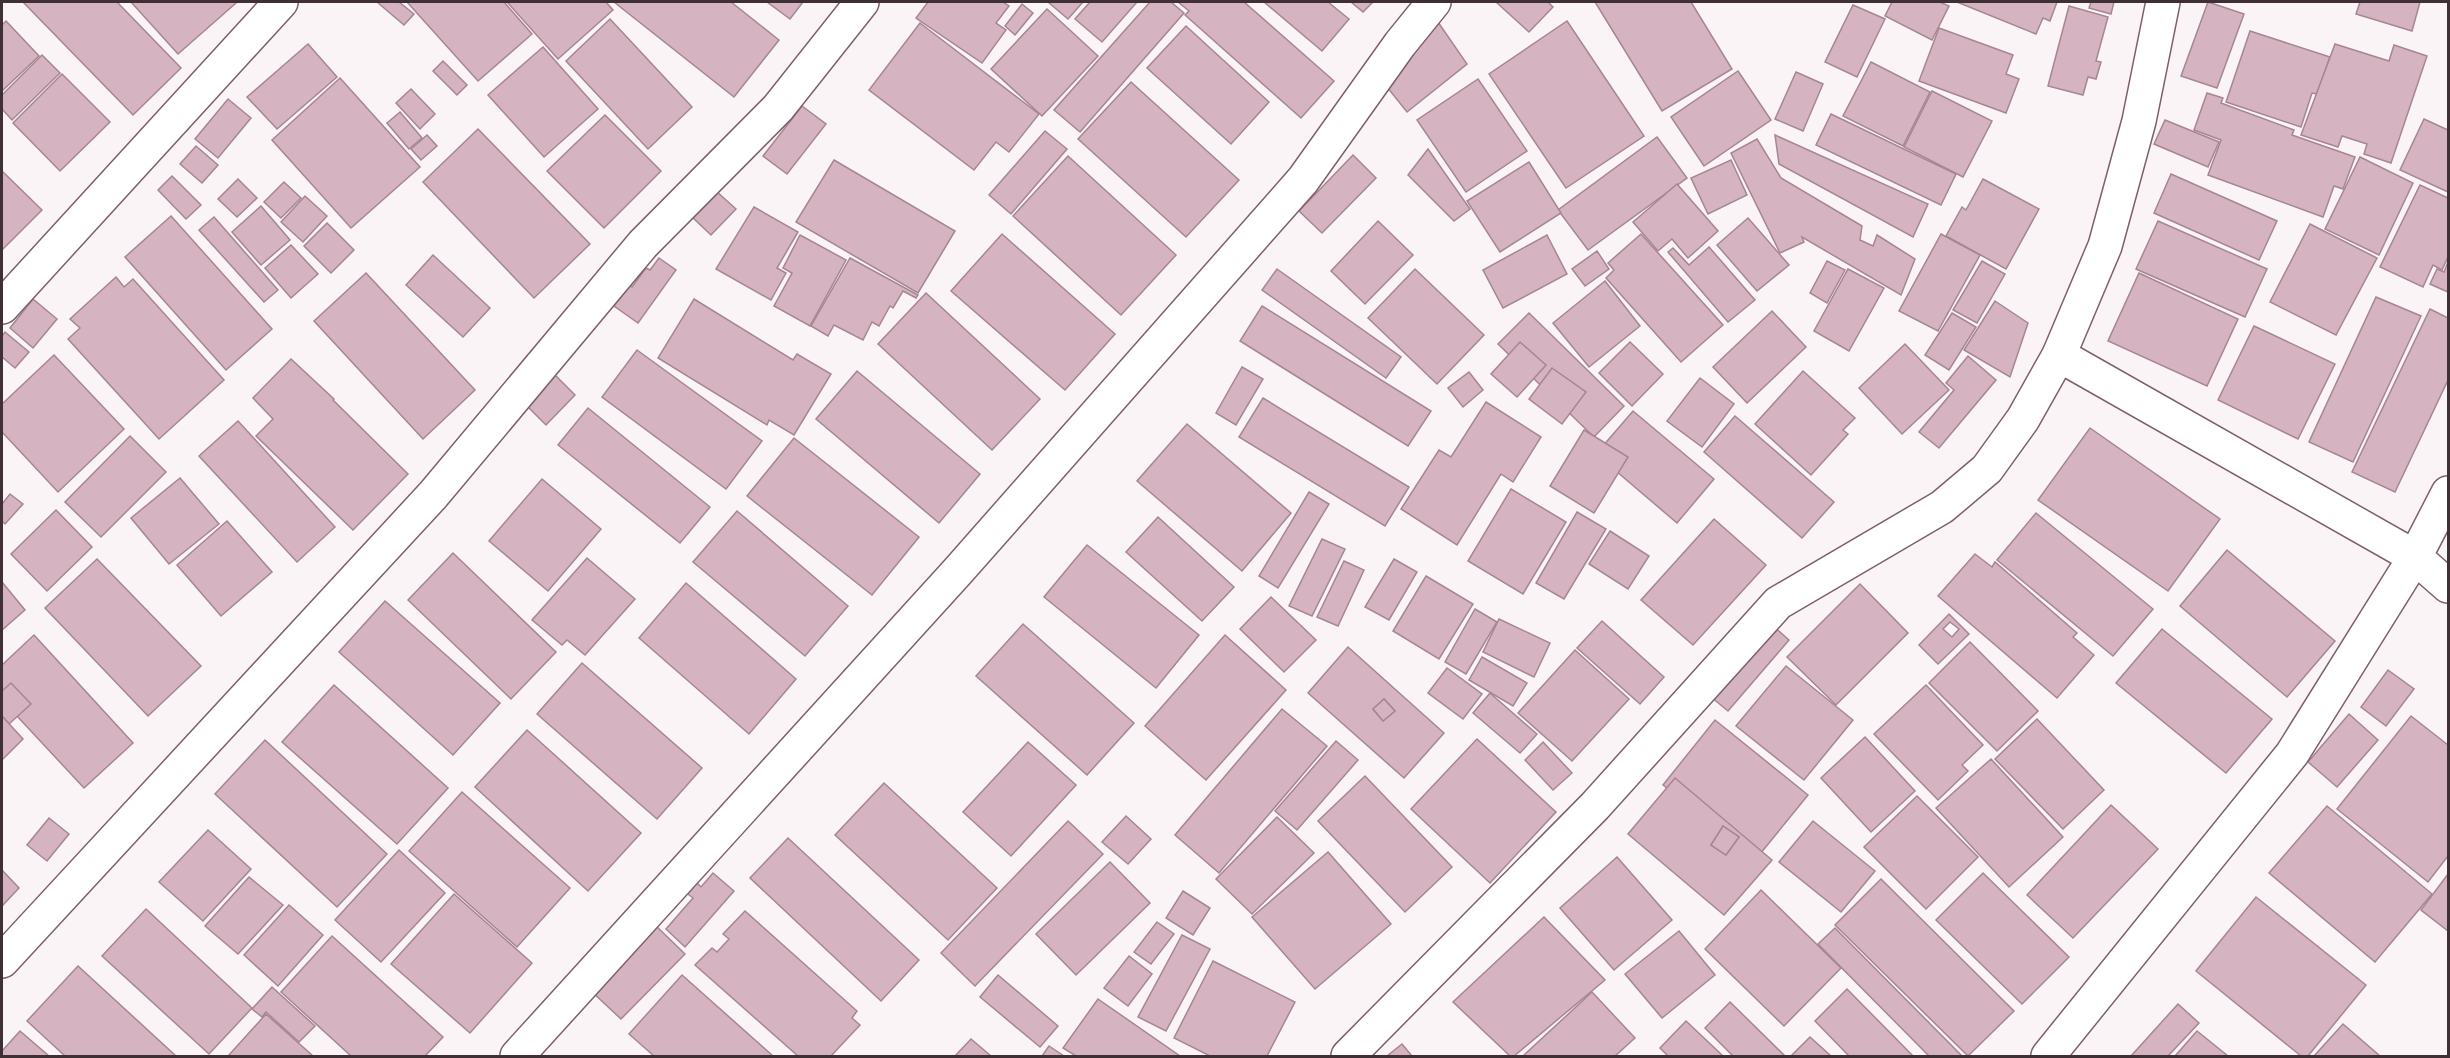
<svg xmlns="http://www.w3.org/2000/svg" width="2450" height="1058" viewBox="0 0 2450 1058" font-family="'Source Serif 4',serif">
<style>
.building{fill:#d5b3c0;stroke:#a68692;stroke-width:1.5;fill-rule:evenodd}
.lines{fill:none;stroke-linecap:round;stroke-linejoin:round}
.minor-casing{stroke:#7e606c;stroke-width:36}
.minor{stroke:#fff;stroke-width:33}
</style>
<rect width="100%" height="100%" fill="#fbf4f6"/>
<g class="building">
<path d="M23,2H117L181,68L133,115Z"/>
<path d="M131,2H235L236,3L178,54Z"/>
<path d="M377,2H399L414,14L404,25Z"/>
<path d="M407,2H504L532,34L478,81Z"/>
<path d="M507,2H606L613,10L558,59Z"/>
<path d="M614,2H731L779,40L734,97Z"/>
<path d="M767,2H803L790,19Z"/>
<path d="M928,2H1003L1009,6L996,23L1006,30L982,63L916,18Z"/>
<path d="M1048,2H1083L1068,19Z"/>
<path d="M1090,2H1137L1102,42L1075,19Z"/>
<path d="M1150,2H1171L1184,13L1080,132L1054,110Z"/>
<path d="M1178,2H1244L1334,81L1301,118L1185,15L1189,11Z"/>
<path d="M1264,2H1328L1349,19L1322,51Z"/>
<path d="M1351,2H1373L1363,12Z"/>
<path d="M1496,2H1548L1553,7L1529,32Z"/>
<path d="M1595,2H1691L1732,69L1662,111Z"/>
<path d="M1892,2H1940L1949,6L1932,40L1885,16Z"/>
<path d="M1957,2H2057L2050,21L2043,18L2036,34Z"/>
<path d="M2091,2H2114L2111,14L2089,8Z"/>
<path d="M2208,2L2244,14L2217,88L2181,76Z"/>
<path d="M2360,2H2420L2412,31L2356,14Z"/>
<path d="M1022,4L1033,13L1015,35L1005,26Z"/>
<path d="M1853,5L1885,19L1857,77L1825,62Z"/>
<path d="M2069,6L2108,17L2096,61L2101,62L2096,79L2088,77L2083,95L2048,86Z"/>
<path d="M1047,9L1098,56L1042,116L991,69Z"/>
<path d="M610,19L692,107L648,149L566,61Z"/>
<path d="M6,21L39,56L2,91V25Z"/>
<path d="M1567,21L1644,136L1566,188L1489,74Z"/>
<path d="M1438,22L1467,64L1407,112L1387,87Z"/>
<path d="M920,23L1039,114L1009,152L996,142L974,170L869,90Z"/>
<path d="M1186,26L1269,102L1231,144L1147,68Z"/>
<path d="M1939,28L2013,55L2006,74L2019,79L2006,113L1919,81Z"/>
<path d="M2250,31L2330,57L2317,94L2312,93L2301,127L2226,102Z"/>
<path d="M308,44L337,77L277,129L247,97Z"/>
<path d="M2335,44L2389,61L2394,45L2427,56L2391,163L2364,154L2367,144L2342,136L2338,147L2301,135Z"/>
<path d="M543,47L598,109L544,157L488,95Z"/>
<path d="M42,55L60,73L12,120L2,109V95Z"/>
<path d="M443,61L467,85L457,95L433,71Z"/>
<path d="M1871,62L1930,92L1903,146L1843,116Z"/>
<path d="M1738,71L1771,120L1704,166L1671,117Z"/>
<path d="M1796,72L1823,84L1803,131L1775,119Z"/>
<path d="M62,74L110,122L60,171L13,123Z"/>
<path d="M340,78L420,167L351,228L272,140Z"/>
<path d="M1478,79L1527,151L1466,192L1417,120Z"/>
<path d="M1131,82L1239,180L1186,237L1078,139Z"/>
<path d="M411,89L435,114L420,129L396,103Z"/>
<path d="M1932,91L1992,121L1963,177L1904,147Z"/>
<path d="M2207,93L2223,98L2221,103L2294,130L2292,135L2355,157L2343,189L2334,186L2323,217L2208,175L2221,140L2194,130Z"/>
<path d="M228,99L251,118L218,158L195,139Z"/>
<path d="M802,106L826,124L787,174L763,156Z"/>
<path d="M400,112L422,138L409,149L387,123Z"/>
<path d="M1831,114L1956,174L1941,205L1816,145Z"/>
<path d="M605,115L661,171L604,228L547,171Z"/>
<path d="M2424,119L2448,130V192L2400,170Z"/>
<path d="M2165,120L2219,142L2208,167L2154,144Z"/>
<path d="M478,129L590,244L534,298L423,182Z"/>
<path d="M1045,131L1067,149L1011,214L989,195Z"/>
<path d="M427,135L437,146L421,160L411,149Z"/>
<path d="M1775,135L1928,204L1913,237L1779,164Z"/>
<path d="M1657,137L1687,178L1588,250L1558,210Z"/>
<path d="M1757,139L1781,178L1862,226L1860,240L1873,246L1877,235L1915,259L1901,295L1802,237L1804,242L1780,253L1731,153Z"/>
<path d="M196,146L218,165L202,183L180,164Z"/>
<path d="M1428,149L1470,209L1454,221L1408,175Z"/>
<path d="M1353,155L1376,178L1322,233L1299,211Z"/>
<path d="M1068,156L1176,255L1121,315L1013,216Z"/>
<path d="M2360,157L2413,183L2379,255L2325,229Z"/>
<path d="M834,160L955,231L918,293L796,222Z"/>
<path d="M1731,160L1747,195L1708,214L1691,178Z"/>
<path d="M1529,162L1561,213L1500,252L1467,201Z"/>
<path d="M2,171L42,210L2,250Z"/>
<path d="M2171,174L2277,221L2259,260L2154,213Z"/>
<path d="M172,176L201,205L186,219L158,190Z"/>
<path d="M238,179L257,198L237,217L218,199Z"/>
<path d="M1983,179L2039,209L2006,269L1946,236L1962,207L1966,210Z"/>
<path d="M284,182L301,198L281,218L264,202Z"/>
<path d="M1677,184L1718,231L1688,258L1672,239L1658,251L1633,222Z"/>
<path d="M2420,185L2448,198V257L2442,270L2433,265L2423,287L2380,267Z"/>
<path d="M716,191L736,209L711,235L692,217Z"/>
<path d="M305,196L327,216L303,242L281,222Z"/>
<path d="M261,206L290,240L261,265L232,232Z"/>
<path d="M754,207L798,232L777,268L786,273L771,300L716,269Z"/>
<path d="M171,216L272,329L226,370L125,257Z"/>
<path d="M214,217L278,290L264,302L199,230Z"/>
<path d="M1748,218L1789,265L1757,291L1717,245Z"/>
<path d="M1378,221L1413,255L1365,304L1331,271Z"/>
<path d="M2158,221L2267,269L2245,317L2136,269Z"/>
<path d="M327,223L354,250L331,273L304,246Z"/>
<path d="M2310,224L2377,258L2336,335L2270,302Z"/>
<path d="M1002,234L1115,334L1065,390L951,291Z"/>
<path d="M1641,234L1723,325L1681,362L1606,278L1614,270L1608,263Z"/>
<path d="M1941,234L1980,255L1938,331L1899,311Z"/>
<path d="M800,235L846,260L810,326L774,306L792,273L783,268Z"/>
<path d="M1547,235L1567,274L1503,308L1483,270Z"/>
<path d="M291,245L318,274L291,298L265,268Z"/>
<path d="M1709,247L1755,300L1728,322L1668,252L1673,248L1689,265Z"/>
<path d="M1597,251L1609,269L1585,286L1572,269Z"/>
<path d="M433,255L490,308L463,337L406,285Z"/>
<path d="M659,258L676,270L638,323L607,301L623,280L632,287L646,268L650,270Z"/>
<path d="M850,258L918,295L916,298L903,291L893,308L890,306L879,326L872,322L863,340L834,325L828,336L811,326Z"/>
<path d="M1827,261L1845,270L1827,303L1810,293Z"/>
<path d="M1982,261L2005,274L1977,323L1953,310Z"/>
<path d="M2448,262V292L2430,284L2437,269L2444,272Z"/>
<path d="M1277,269L1401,357L1386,378L1262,290Z"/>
<path d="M1415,269L1484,335L1437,384L1368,318Z"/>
<path d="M1848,269L1884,288L1849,351L1814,331Z"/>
<path d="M366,273L475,390L423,439L314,321Z"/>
<path d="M2139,273L2238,319L2207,386L2108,341Z"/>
<path d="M116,277L124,287L133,279L224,380L159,439L68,339L80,328L70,319Z"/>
<path d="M1605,281L1640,326L1589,367L1553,323Z"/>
<path d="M926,293L1040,399L992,450L878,344Z"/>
<path d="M2376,297L2421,316L2353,462L2309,442Z"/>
<path d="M33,299L57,319L33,348L10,328Z"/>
<path d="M694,299L793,360L797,354L831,374L794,435L769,420L767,425L658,358Z"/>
<path d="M1995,301L2028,323L2010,377L1964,350Z"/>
<path d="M1262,306L1431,411L1408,446L1240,341Z"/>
<path d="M2430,309L2448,318V380L2395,492L2352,472Z"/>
<path d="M1772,311L1806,347L1747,403L1713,367Z"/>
<path d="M1529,313L1624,406L1594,437L1498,344Z"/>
<path d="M1952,313L1976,327L1949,370L1925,355Z"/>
<path d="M2254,326L2335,364L2298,439L2218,400Z"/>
<path d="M5,332L29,352L15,368L2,357V336Z"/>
<path d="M1520,342L1546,365L1517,397L1491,374Z"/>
<path d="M1630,342L1663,374L1632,406L1599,373Z"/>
<path d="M1905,344L1949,390L1902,434L1859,388Z"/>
<path d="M637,350L762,441L726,489L602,397Z"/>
<path d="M54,355L124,429L58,492L2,432V404Z"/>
<path d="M1968,356L1996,380L1939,448L1919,432L1954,390L1946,383Z"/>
<path d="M291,359L334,399L333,400L408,474L353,530L256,436L273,419L253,398Z"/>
<path d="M1242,367L1263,379L1236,425L1216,413Z"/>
<path d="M1552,368L1586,392L1562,424L1529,399Z"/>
<path d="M857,371L980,474L939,523L816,419Z"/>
<path d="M1803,371L1855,418L1843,430L1848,434L1811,475L1755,424Z"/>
<path d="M1469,372L1483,390L1463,407L1448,388Z"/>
<path d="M553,373L575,395L546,425L524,403Z"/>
<path d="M1700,378L1734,404L1702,447L1667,421Z"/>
<path d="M1263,398L1409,487L1385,526L1239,437Z"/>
<path d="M1486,402L1541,437L1513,482L1501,474L1457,545L1401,509L1439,450L1451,457Z"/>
<path d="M588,408L710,507L680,543L558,445Z"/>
<path d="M1633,411L1714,479L1677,523L1596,454Z"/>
<path d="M1735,416L1834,502L1802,538L1704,452Z"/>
<path d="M238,421L335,527L297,562L199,456Z"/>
<path d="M1187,424L1291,513L1242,571L1137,481Z"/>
<path d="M2090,428L2220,519L2168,591L2038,500Z"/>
<path d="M1584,430L1628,457L1594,513L1550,486Z"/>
<path d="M130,436L166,472L101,537L65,502Z"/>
<path d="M794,438L919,537L872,595L747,496Z"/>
<path d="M180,478L219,524L169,564L131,518Z"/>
<path d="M542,479L601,529L548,591L489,541Z"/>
<path d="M1511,489L1566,522L1523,594L1468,561Z"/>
<path d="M1309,492L1329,504L1278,588L1259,576Z"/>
<path d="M10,494L23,504L5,524L2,521V504Z"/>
<path d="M56,510L92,547L47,591L11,554Z"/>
<path d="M737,511L848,606L805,656L693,562Z"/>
<path d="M1577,512L1606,529L1564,599L1536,583Z"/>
<path d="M2036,513L2153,609L2113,656L1997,560Z"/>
<path d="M1158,517L1234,587L1202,621L1126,552Z"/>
<path d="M1714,519L1766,565L1693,645L1641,600Z"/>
<path d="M227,521L272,572L221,616L177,565Z"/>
<path d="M1610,531L1649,556L1628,589L1589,564Z"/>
<path d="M1322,539L1345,549L1312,616L1289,606Z"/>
<path d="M1087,545L1199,635L1156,688L1044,597Z"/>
<path d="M2227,550L2335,641L2287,697L2180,606Z"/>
<path d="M453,553L556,652L511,699L408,600Z"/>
<path d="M1975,554L1992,567L1995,562L2077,633L2073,637L2094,655L2057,698L1938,596Z"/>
<path d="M587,558L635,599L585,655L567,640L562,645L532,620Z"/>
<path d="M97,559L201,666L148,716L45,608Z"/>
<path d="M1394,559L1417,572L1389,620L1365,607Z"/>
<path d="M1344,561L1364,570L1338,626L1317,617Z"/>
<path d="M1426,576L1473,604L1439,659L1393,631Z"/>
<path d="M2,582L25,610L2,630Z"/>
<path d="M686,583L796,679L749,734L639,638Z"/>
<path d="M1860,584L1908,633L1836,705L1787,657Z"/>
<path d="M1271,597L1316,640L1284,672L1240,629Z"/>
<path d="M385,601L500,703L453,755L339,652Z"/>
<path d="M1475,609L1497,622L1466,674L1445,662Z"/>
<path d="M1949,614L1969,634L1938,664L1919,645ZM1950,622L1959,629L1952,637L1943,629Z"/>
<path d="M1499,619L1550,643L1534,677L1483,652Z"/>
<path d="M1602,621L1664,677L1640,704L1577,648Z"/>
<path d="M1023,624L1134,723L1087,775L976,676Z"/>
<path d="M1772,625L1789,640L1728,711L1711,697Z"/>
<path d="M2162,629L2272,719L2226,773L2116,683Z"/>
<path d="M34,635L133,743L84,788L2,700V665Z"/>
<path d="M1225,635L1286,690L1206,780L1145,726Z"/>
<path d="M1970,642L2038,711L1997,751L1929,683Z"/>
<path d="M1348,647L1444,733L1404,778L1308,693ZM1384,699L1395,711L1383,721L1373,709Z"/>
<path d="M1575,650L1629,699L1572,761L1518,713Z"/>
<path d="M1482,657L1527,683L1513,706L1469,680Z"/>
<path d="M582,663L702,768L657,819L537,714Z"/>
<path d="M1786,666L1853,720L1804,780L1736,726Z"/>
<path d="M1447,668L1482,694L1463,719L1428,693Z"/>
<path d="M2388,670L2414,689L2386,726L2361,707Z"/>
<path d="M11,683L31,704L9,724L2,716V691Z"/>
<path d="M334,685L448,788L397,844L282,742Z"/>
<path d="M1926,685L1983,745L1962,765L1968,771L1938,800L1874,734Z"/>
<path d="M1490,693L1537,734L1520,753L1473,713Z"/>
<path d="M1384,699L1395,711L1383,721L1373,709Z"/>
<path d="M1282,709L1327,746L1219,873L1175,835Z"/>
<path d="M2349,714L2378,740L2337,787L2308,762Z"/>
<path d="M2,716L23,739L2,760Z"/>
<path d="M2411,716L2448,745V856L2428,882L2337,809Z"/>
<path d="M2037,719L2104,790L2063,829L1995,759Z"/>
<path d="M1715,720L1808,795L1756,859L1663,785Z"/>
<path d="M527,730L641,833L588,891L475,787Z"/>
<path d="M1865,737L1915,791L1871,832L1821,778Z"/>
<path d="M1477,739L1556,812L1490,883L1411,809Z"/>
<path d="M265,740L387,854L337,907L215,794Z"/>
<path d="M1336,741L1358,760L1297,830L1275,811Z"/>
<path d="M1028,742L1076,785L1011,856L963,812Z"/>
<path d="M1543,742L1572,773L1553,790L1525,760Z"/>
<path d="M1991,759L2063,837L2009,887L1936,808Z"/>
<path d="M1365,776L1452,867L1405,912L1318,821Z"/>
<path d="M1675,778L1772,860L1724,915L1628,834ZM1723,826L1739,837L1726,855L1711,845Z"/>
<path d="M884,783L997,888L948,940L835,835Z"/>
<path d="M462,792L570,888L517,947L409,851Z"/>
<path d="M1917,796L1978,857L1926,909L1864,847Z"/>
<path d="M2111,805L2158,849L2073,938L2027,895Z"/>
<path d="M2327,806L2432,894L2375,962L2269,873Z"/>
<path d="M1126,816L1151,839L1128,864L1102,842Z"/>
<path d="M1277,817L1314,853L1252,914L1216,879Z"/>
<path d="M49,818L69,834L47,861L27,845Z"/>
<path d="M1068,821L1103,854L975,986L941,953Z"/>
<path d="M1813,821L1875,871L1841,912L1779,862Z"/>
<path d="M1723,826L1739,837L1726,855L1711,845Z"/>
<path d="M208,830L251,869L203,921L159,882Z"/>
<path d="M788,838L919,960L881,1001L750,878Z"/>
<path d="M399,850L445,893L381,962L335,920Z"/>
<path d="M1328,852L1391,924L1315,989L1252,917Z"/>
<path d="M1617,857L1672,920L1614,970L1560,908Z"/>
<path d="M1110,862L1150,903L1076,975L1036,934Z"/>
<path d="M2,870L19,888L2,906Z"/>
<path d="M713,873L734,891L685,947L666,929L693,898L684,891L694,880L701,887Z"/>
<path d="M1983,873L2069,957L2022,1004L1936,920Z"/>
<path d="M2448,874V931L2421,910Z"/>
<path d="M249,877L283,905L238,954L205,926Z"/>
<path d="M1881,879L2014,1011L1968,1056L1835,925Z"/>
<path d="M1761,890L1841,968L1784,1026L1705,949Z"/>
<path d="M1183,891L1210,908L1193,935L1166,918Z"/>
<path d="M454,894L532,963L470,1033L391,964Z"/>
<path d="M2256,897L2366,985L2308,1056H2301L2196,971Z"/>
<path d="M289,905L323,935L278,986L244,955Z"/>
<path d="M146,909L252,1008L209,1054L102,956Z"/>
<path d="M745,911L857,1011L852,1018L860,1025L831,1056H798L695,965L712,948L717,952L729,939L723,934Z"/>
<path d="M1544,917L1605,980L1514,1056H1510L1453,1002Z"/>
<path d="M1157,922L1174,934L1151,964L1134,952Z"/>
<path d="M654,924L685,954L621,1019L590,990Z"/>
<path d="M1835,928L1962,1056H1929L1818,944Z"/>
<path d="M1679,931L1715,975L1662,1018L1625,974Z"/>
<path d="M1182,935L1210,949L1166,1031L1138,1017Z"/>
<path d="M332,936L443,1037L425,1056H351L281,992Z"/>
<path d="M1129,956L1152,974L1128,1006L1104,988Z"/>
<path d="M1213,961L1295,1002L1267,1056H1210L1174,1038Z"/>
<path d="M78,966L176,1056H65L27,1021Z"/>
<path d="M682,975L773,1056H654L629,1034Z"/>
<path d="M998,975L1058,1026L1040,1047L980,997Z"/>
<path d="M272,987L315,1026L299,1042L266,1012L262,1017L252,1009Z"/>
<path d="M1847,989L1913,1056H1849L1815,1021Z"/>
<path d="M1592,992L1635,1038L1615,1056H1523Z"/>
<path d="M1098,999L1180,1056H1076L1063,1048Z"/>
<path d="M1730,1002L1785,1056H1733L1705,1028Z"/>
<path d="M2178,1004L2199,1023L2168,1056H2131Z"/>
<path d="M266,1014L313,1056H228Z"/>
<path d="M1686,1021L1723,1056H1668L1660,1048Z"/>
<path d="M2343,1024L2380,1056H2314Z"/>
<path d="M20,1031L49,1056H2V1051Z"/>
<path d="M2197,1031L2228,1056H2175Z"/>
<path d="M1810,1037L1831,1056H1791Z"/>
<path d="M971,1039L991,1056H955Z"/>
<path d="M1402,1044L1412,1056H1387Z"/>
<path d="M1049,1046L1064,1056H1042Z"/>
</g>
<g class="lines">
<g class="minor-casing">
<g id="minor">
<path d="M2163,2L2139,121L2105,246L2059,355L2415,557L2448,586"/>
<path d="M2,307L281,2"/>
<path d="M2,961L433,495L643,244L778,108L862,2"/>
<path d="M517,1056L958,571L1303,180L1400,44L1434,2"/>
<path d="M1348,1056L1595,806L1778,603L1942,507L1987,469L2023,419L2059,355"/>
<path d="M2048,1056L2292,754L2415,557L2448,493"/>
</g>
</g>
<use href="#minor" class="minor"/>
</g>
<rect width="2450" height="1058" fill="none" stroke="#3e3035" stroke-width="6"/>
</svg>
